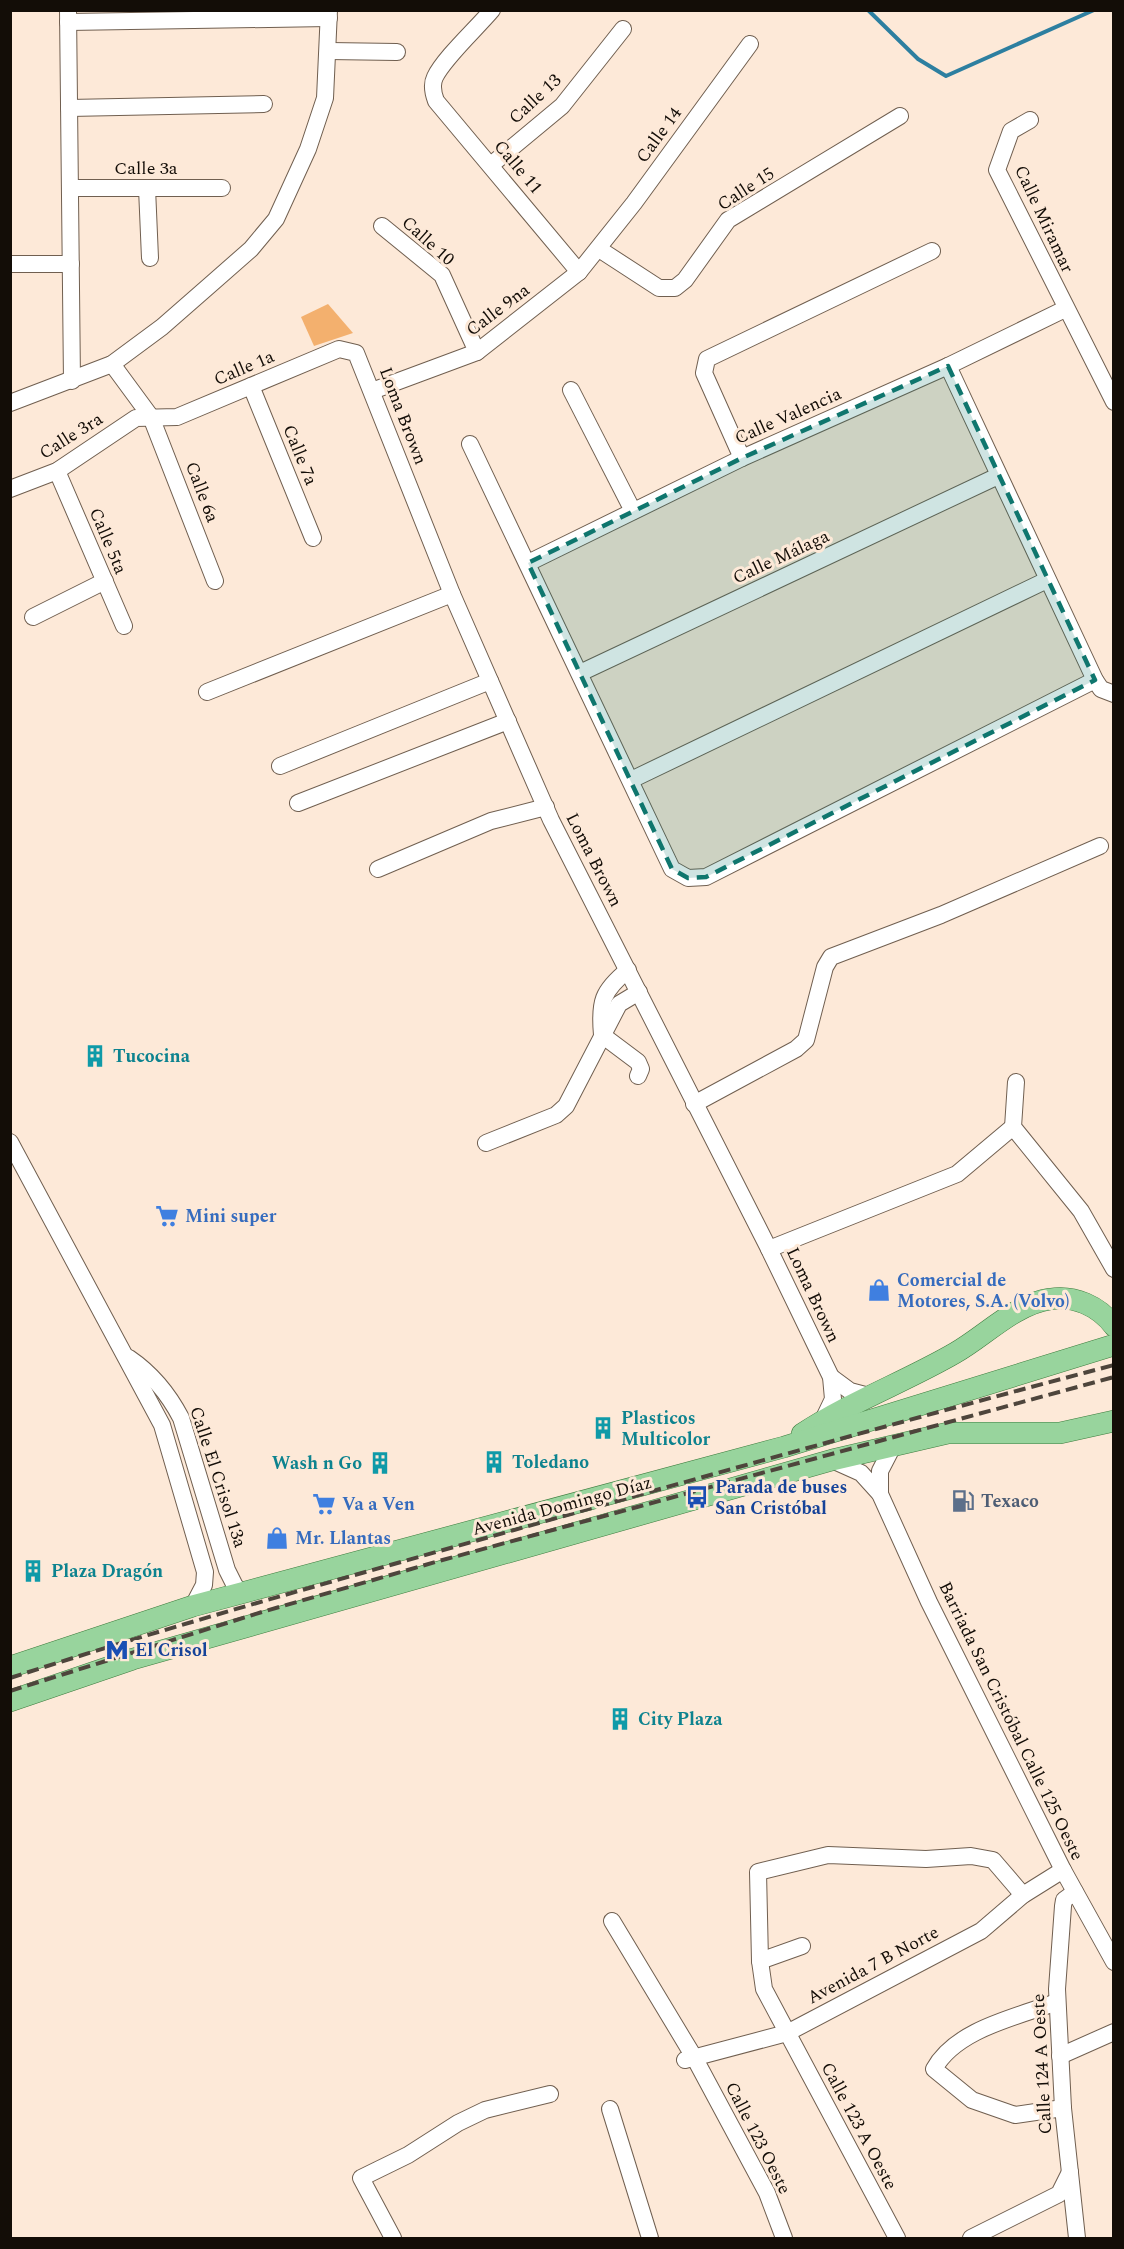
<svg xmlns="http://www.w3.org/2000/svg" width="1124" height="2249" viewBox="0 0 1124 2249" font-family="Spectral,serif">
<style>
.green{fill:#f3b06e}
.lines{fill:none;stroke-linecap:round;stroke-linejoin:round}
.stream{stroke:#2d7fa0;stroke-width:4}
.minor-casing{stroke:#705f50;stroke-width:18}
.major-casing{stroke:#3d7c3e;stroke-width:22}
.minor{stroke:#fff;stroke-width:16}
.major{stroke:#98d49d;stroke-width:21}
.rail{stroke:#4e453c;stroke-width:4;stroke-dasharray:12 6;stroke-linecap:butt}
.marked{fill:#0f766e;fill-opacity:0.2;stroke:#0f766e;stroke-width:4.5;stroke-dasharray:12 8;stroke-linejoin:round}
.labels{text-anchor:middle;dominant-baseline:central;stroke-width:6;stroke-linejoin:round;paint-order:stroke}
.street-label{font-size:18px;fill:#130d07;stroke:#fde9d8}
.culture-label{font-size:18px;font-weight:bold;fill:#0d838f;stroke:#fde9d8;text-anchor:start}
.shop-label{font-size:18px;font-weight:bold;fill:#366cbe;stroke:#fde9d8;text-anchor:start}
.transit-label{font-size:18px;font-weight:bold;fill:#164399;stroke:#fde9d8;text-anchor:start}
.service-label{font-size:18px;font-weight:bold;fill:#4e5e75;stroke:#fde9d8;text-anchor:start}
</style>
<rect width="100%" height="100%" fill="#fde9d8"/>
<path class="green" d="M328,304L353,333L314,346L301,317Z"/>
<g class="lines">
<path class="stream" d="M868,10L918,59L946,76L1094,10"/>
<g class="minor-casing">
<g id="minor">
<path d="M68,10L72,381"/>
<path d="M492,10C477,28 444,58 435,77C431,85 433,93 436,101L579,272"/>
<path d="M68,22L329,18"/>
<path d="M329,51L397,52"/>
<path d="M69,108L264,104"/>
<path d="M1030,120L1011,131L997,170L1114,402"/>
<path d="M491,165L562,106L623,29"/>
<path d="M70,188H222"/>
<path d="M147,188L150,258"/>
<path d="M382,226L442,275L477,352"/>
<path d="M599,249L659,288H675L685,280L728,220L900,116"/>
<path d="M10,264H71"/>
<path d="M112,364L151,417L215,581"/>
<path d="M948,366L1095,680L1101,689L1114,694"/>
<path d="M251,386L313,538"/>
<path d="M571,390L633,511"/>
<path d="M372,391L477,352L579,272L634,203L750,44"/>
<path d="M10,403L112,364L162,327L210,285L251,249L276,219L308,149L325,98L329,10"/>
<path d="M470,444L672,869L688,878L706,877L1095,680"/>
<path d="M742,458L704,373L707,359L932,251"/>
<path d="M57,471L124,626"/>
<path d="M10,489L57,471L136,418L177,417L339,349L356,353L452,594L551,820L769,1249L831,1377L833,1399L823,1420"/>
<path d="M528,563L742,458L948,366L1065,309"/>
<path d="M33,617L105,581"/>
<path d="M580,673L998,476"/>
<path d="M207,692L452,594"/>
<path d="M280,766L490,681"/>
<path d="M631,780L1047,580"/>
<path d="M298,803L508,721"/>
<path d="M378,869L491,821L546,807"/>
<path d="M628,970C602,991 599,1002 602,1035L638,1062L641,1069L638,1076"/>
<path d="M1016,1082L1013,1127L1081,1211L1114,1269"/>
<path d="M694,1104L796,1049L806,1040L825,967L831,957L941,915L1100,846"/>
<path d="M10,1142L162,1425L205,1572L204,1585L193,1606"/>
<path d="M486,1143L556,1115L566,1106L619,1004L639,992"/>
<path d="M769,1249L957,1174L1013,1127"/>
<path d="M129,1358C151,1373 169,1395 181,1418L227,1570L235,1586L242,1592"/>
<path d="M831,1377L850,1391L869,1396"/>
<path d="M832,1460L861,1473L880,1494L929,1602L1063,1870L1114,1962"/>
<path d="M880,1494V1471L894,1444"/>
<path d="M1075,1892L1064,1900L1063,1906L1057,1989L1063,2108L1077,2238"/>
<path d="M612,1921L694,2057L767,2193L784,2238"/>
<path d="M760,1961L802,1946"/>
<path d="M1057,2002C1017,2017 956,2029 934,2069L972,2100L1015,2115L1063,2108"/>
<path d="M1060,2056L1114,2032"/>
<path d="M685,2060L787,2033L981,1931L1023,1895L1063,1870"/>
<path d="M610,2109L650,2238"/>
<path d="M393,2238L361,2178L408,2155L458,2123L485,2110L550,2094"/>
<path d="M897,2238L764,1989L760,1961L758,1872L828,1855L926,1859L971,1856L993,1860L1023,1895"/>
<path d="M971,2238L1059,2194L1070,2172"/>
</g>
</g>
<g class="major-casing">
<g id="major">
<path d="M802,1434C850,1402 905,1382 955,1353C985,1336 1015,1304 1050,1299C1074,1295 1099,1306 1114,1326"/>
<path d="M10,1667L193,1606L784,1447L1114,1345"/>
<path d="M10,1701L133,1659L832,1460L948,1433H1060L1114,1421"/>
</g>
</g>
<use href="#minor" class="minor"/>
<use href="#major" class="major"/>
<g class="rail">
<path d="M10,1678C177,1624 345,1578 514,1530C713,1474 913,1418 1114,1365"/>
<path d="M10,1691L262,1612L439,1561L1114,1377"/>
</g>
</g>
<path class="marked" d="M948,366L1095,680L706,877L688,878L672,869L528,563L742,458Z"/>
<defs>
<g id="building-bare" transform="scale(1.8)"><path d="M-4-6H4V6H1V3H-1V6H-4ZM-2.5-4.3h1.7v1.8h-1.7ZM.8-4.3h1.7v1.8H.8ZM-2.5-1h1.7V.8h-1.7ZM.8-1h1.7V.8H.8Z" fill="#0f9aa8" stroke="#fde9d8" stroke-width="2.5" paint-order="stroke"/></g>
<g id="supermarket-bare" transform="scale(1.8)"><path d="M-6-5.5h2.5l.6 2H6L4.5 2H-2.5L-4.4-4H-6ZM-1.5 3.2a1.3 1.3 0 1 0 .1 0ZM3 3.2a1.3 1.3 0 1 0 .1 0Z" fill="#3f7fe0" stroke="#fde9d8" stroke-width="2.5" paint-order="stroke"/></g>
<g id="shop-bare" transform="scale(1.8)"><path d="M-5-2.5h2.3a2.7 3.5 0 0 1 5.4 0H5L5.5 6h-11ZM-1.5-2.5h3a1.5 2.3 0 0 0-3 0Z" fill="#3f7fe0" stroke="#fde9d8" stroke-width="2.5" paint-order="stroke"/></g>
<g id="bus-bare" transform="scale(1.8)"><path d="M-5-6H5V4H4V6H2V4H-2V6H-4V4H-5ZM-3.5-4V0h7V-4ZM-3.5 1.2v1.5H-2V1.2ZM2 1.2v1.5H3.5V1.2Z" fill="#1a4fb4" stroke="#fde9d8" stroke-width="2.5" paint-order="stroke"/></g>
<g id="fuel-bare" transform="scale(1.8)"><path d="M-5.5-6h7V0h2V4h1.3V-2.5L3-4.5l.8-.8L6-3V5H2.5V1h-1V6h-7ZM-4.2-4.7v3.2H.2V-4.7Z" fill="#5c6f8a" stroke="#fde9d8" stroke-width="2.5" paint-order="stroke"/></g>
<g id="metro-bare" transform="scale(1.8)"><path d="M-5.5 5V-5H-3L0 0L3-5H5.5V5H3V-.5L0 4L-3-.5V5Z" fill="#1a4fb4" stroke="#fde9d8" stroke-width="2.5" paint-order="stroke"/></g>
</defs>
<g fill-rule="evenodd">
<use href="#building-bare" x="95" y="1056"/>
<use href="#supermarket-bare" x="167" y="1216"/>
<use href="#shop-bare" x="879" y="1290"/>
<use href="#building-bare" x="603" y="1428"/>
<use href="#building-bare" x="494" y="1462"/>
<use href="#building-bare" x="380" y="1463"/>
<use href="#bus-bare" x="697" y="1497"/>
<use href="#fuel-bare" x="963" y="1501"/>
<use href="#supermarket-bare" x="324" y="1504"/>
<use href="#shop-bare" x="277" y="1538"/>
<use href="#building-bare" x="33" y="1571"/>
<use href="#metro-bare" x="117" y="1650"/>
<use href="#building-bare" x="620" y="1719"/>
</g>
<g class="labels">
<g class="street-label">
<text transform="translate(535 99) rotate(-43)">Calle 13</text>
<text transform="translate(659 135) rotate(-54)">Calle 14</text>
<text transform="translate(518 167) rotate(50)">Calle 11</text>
<text x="146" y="168">Calle 3a</text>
<text transform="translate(746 189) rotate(-33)">Calle 15</text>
<text transform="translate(1044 219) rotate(65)">Calle Miramar</text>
<text transform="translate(428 241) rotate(42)">Calle 10</text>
<text transform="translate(498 310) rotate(-37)">Calle 9na</text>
<text transform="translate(244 368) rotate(-23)">Calle 1a</text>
<text transform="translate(403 416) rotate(69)">Loma Brown</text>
<text transform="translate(788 416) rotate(-24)">Calle Valencia</text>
<text transform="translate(71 436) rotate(-32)">Calle 3ra</text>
<text transform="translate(300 455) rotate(68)">Calle 7a</text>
<text transform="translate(202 492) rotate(69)">Calle 6a</text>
<text transform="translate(108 541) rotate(67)">Calle 5ta</text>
<text transform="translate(781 557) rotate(-25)">Calle Málaga</text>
<text transform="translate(594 860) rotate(63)">Loma Brown</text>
<text transform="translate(813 1295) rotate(65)">Loma Brown</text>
<text transform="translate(218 1477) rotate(72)">Calle El Crisol 13a</text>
<text transform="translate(562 1506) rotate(-15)">Avenida Domingo Díaz</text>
<text transform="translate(1011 1721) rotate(64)">Barriada San Cristóbal Calle 125 Oeste</text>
<text transform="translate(873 1965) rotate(-28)">Avenida 7 B Norte</text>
<text transform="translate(1042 2064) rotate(-93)">Calle 124 A Oeste</text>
<text transform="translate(859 2126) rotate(62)">Calle 123 A Oeste</text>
<text transform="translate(758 2138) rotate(63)">Calle 123 Oeste</text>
</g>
<g class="culture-label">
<text x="113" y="1056">Tucocina</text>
<text x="621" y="1418">Plasticos<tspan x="621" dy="21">Multicolor</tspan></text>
<text x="512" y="1462">Toledano</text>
<text x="362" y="1463" text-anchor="end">Wash n Go</text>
<text x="51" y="1571">Plaza Dragón</text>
<text x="638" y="1719">City Plaza</text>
</g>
<g class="shop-label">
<text x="185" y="1216">Mini super</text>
<text x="897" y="1280">Comercial de<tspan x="897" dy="21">Motores, S.A. (Volvo)</tspan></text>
<text x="342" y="1504">Va a Ven</text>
<text x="295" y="1538">Mr. Llantas</text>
</g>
<g class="transit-label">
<text x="715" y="1487">Parada de buses<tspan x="715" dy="21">San Cristóbal</tspan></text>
<text x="135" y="1650">El Crisol</text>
</g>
<g class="service-label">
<text x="981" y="1501">Texaco</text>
</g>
</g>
<rect width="1124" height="2249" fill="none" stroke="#130d07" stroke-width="24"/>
</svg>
